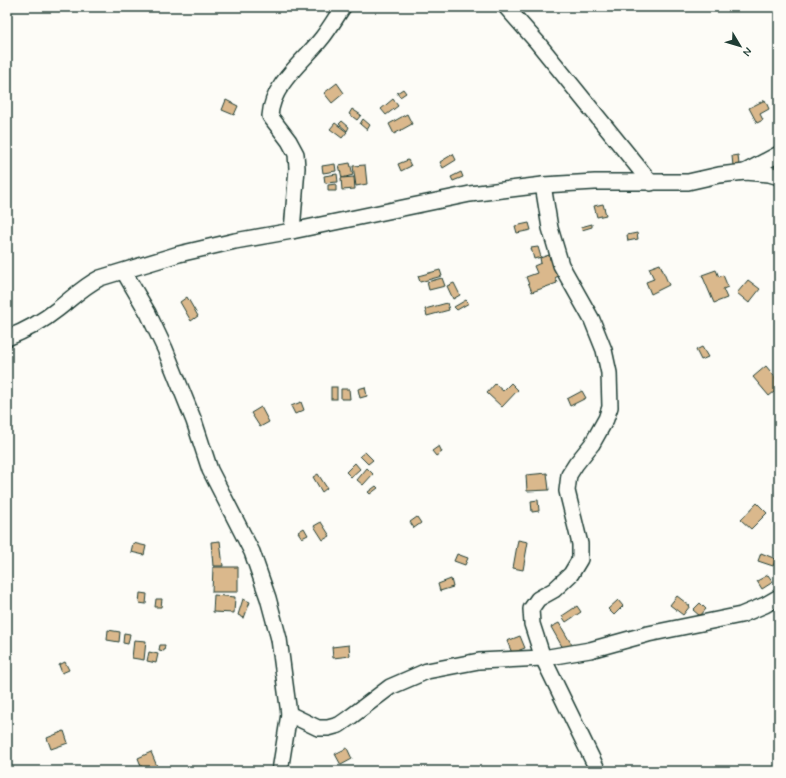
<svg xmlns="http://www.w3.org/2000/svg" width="786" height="778" viewBox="0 0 786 778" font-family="Mynerve,sans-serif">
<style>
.building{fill:#dab88c;stroke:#1f3d34}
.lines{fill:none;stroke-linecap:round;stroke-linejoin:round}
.street-casing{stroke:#1f3d34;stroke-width:18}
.street{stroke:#fdfcf7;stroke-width:15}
</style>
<rect width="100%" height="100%" fill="#fdfcf7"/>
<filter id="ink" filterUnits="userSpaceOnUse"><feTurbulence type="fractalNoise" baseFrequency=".025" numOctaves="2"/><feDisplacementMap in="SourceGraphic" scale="8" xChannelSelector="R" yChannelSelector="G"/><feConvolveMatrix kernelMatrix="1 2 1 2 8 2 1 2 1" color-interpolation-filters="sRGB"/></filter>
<g filter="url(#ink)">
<g class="building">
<path d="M337,83L344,93L332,103L324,93Z"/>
<path d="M403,89L406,93L400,97L397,93Z"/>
<path d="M393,99L398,106L386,115L381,109Z"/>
<path d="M226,100L238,106L234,115L222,110Z"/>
<path d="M765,100L769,109L760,114L763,120L757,123L749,108Z"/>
<path d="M352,109L361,115L357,120L349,114Z"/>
<path d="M407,114L412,124L394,134L389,124Z"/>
<path d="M363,119L370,125L367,130L360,124Z"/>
<path d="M342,121L349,127L347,131L339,124Z"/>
<path d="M335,123L347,132L342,138L330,129Z"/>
<path d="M453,154L456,160L443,168L440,162Z"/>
<path d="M738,155L739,165L733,166L732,156Z"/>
<path d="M408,160L411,166L401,171L398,164Z"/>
<path d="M350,163L353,175L342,178L339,165Z"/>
<path d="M335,164L336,171L323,173L322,166Z"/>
<path d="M365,165L367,184L356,186L353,166Z"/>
<path d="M461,172L463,177L453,181L451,177Z"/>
<path d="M337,174L338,182L325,183L324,176Z"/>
<path d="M354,177L355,189L342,190L341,178Z"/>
<path d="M336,184V191H328V185Z"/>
<path d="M603,204L606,215L597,217L594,206Z"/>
<path d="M529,223L531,230L517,233L515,226Z"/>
<path d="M592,224V227L582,230L581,227Z"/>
<path d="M637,233L638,239L628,241L627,235Z"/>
<path d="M538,247L541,257L534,259L531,248Z"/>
<path d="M549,255L550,260L552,259L558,276L555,278L557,283L532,292L526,277L537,273L534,266L541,263L540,258Z"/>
<path d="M660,264L669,285L651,294L646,282L654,279L649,268Z"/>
<path d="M440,270L442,276L420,282L418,276Z"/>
<path d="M716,270L719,277L723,275L728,287L723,289L727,298L714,303L702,275Z"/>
<path d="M442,278L445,286L429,290L427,282Z"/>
<path d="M748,280L760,289L749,303L737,293Z"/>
<path d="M454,283L460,295L453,299L447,286Z"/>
<path d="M187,297L198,316L191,321L180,302Z"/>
<path d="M466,300L469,303L457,310L454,307Z"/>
<path d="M447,303L449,310L427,316L425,309Z"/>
<path d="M702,347L708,357L701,360L696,350Z"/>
<path d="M766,366L779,382V388L769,396L753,377Z"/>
<path d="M511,383L518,390L502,407L487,393L495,384L503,391Z"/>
<rect x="331" y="387" width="6" height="12"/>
<path d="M365,387L367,396L360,398L358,389Z"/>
<path d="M341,389H349L350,399H341Z"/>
<path d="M582,391L586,398L570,406L567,399Z"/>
<path d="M301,402L304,410L295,414L291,406Z"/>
<path d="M261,407L269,422L260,427L251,413Z"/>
<path d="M439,446L442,452L436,456L432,451Z"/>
<path d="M365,452L373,460L368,464L360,456Z"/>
<path d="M355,463L360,469L351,477L346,472Z"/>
<path d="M367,468L373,474L363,485L357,480Z"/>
<path d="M547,473L549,490L527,491L526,475Z"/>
<path d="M318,474L327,488L322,492L313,477Z"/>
<path d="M376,486L378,488L370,494L368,492Z"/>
<path d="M538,500L539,511L532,512L531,501Z"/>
<path d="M757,503L767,513L751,529L741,520Z"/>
<path d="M417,517L421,523L414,528L410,522Z"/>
<path d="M321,522L330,536L323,540L314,526Z"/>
<path d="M304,528L308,535L302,538L298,532Z"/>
<path d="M518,540L528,542L523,570L513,568Z"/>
<path d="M220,541L223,566H213L211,542Z"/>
<path d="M133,543L146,546L144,555L131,552Z"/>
<path d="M761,553L776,559L773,566L758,561Z"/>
<path d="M457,554L468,558L465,565L454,561Z"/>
<path d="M213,567H238V592H212Z"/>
<path d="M768,575L773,582L762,589L757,581Z"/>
<path d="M451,579L453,587L440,591L438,584Z"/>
<path d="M140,593L147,594L146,604L139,603Z"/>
<path d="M214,595L235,597L234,613L213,612Z"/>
<path d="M677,596L690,606L683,615L670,605Z"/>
<path d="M156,599H162L161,607H155Z"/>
<path d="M243,599L250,602L244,618L238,615Z"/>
<path d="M618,600L623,606L614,615L608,609Z"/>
<path d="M700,603L706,609L700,616L693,610Z"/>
<path d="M577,606L581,612L566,622L562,616Z"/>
<path d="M559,623L572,645L564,650L551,627Z"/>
<path d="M108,630L120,632L119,642L107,640Z"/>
<path d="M124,633L130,634L128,644L123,643Z"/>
<path d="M520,636L525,648L512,653L507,641Z"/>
<path d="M134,640L146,641L144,660L132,658Z"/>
<path d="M160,645H165L164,651L159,650Z"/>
<path d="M349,645L350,656L333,658L332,647Z"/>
<path d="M149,652L158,654L156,663L147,661Z"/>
<path d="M65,662L69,670L62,673L59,665Z"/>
<path d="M64,731L68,743L51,749L47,738Z"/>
<path d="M347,748L352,759L341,765L335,754Z"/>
<path d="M151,752L159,771H143L138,758Z"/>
</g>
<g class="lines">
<g class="street-casing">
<g id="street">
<path d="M506,7L537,42L651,183"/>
<path d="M745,172L779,154"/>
<path d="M543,185L550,228L561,265L592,320L604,350L609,373L610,407L606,419L592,444L576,464L569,475L567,491L580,544V559L571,574L554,590L538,599L531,609L532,624L543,658L598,771"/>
<path d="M292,231L297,168L296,154L289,141L270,116C272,84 304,61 322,38C330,28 336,17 343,7"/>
<path d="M124,272L148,313L165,349L194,421L210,470L252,552L268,598L279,639L289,714L280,771"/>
<path d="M7,338C25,331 43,321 58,309C72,298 84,286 100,278L179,254L235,241L292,231L470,194L543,185L595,182H688L719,175L745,172L769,174L779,177"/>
<path d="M289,714L318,728H328L339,725L349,718L390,687L427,671L479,661L543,658L590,650L648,634L741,615L765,605L779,597"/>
</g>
</g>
<use href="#street" class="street"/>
</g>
</g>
<rect width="786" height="778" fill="none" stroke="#fdfcf7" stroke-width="24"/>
<rect x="12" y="12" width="762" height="754" fill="none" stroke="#1f3d34" stroke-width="1.5" filter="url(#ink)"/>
<g transform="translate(740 46) rotate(128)" stroke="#fdfcf7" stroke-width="3" paint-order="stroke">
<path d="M0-3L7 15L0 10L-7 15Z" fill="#1f3d34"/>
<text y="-6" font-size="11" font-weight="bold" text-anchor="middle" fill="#1f3d34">N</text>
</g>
</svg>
